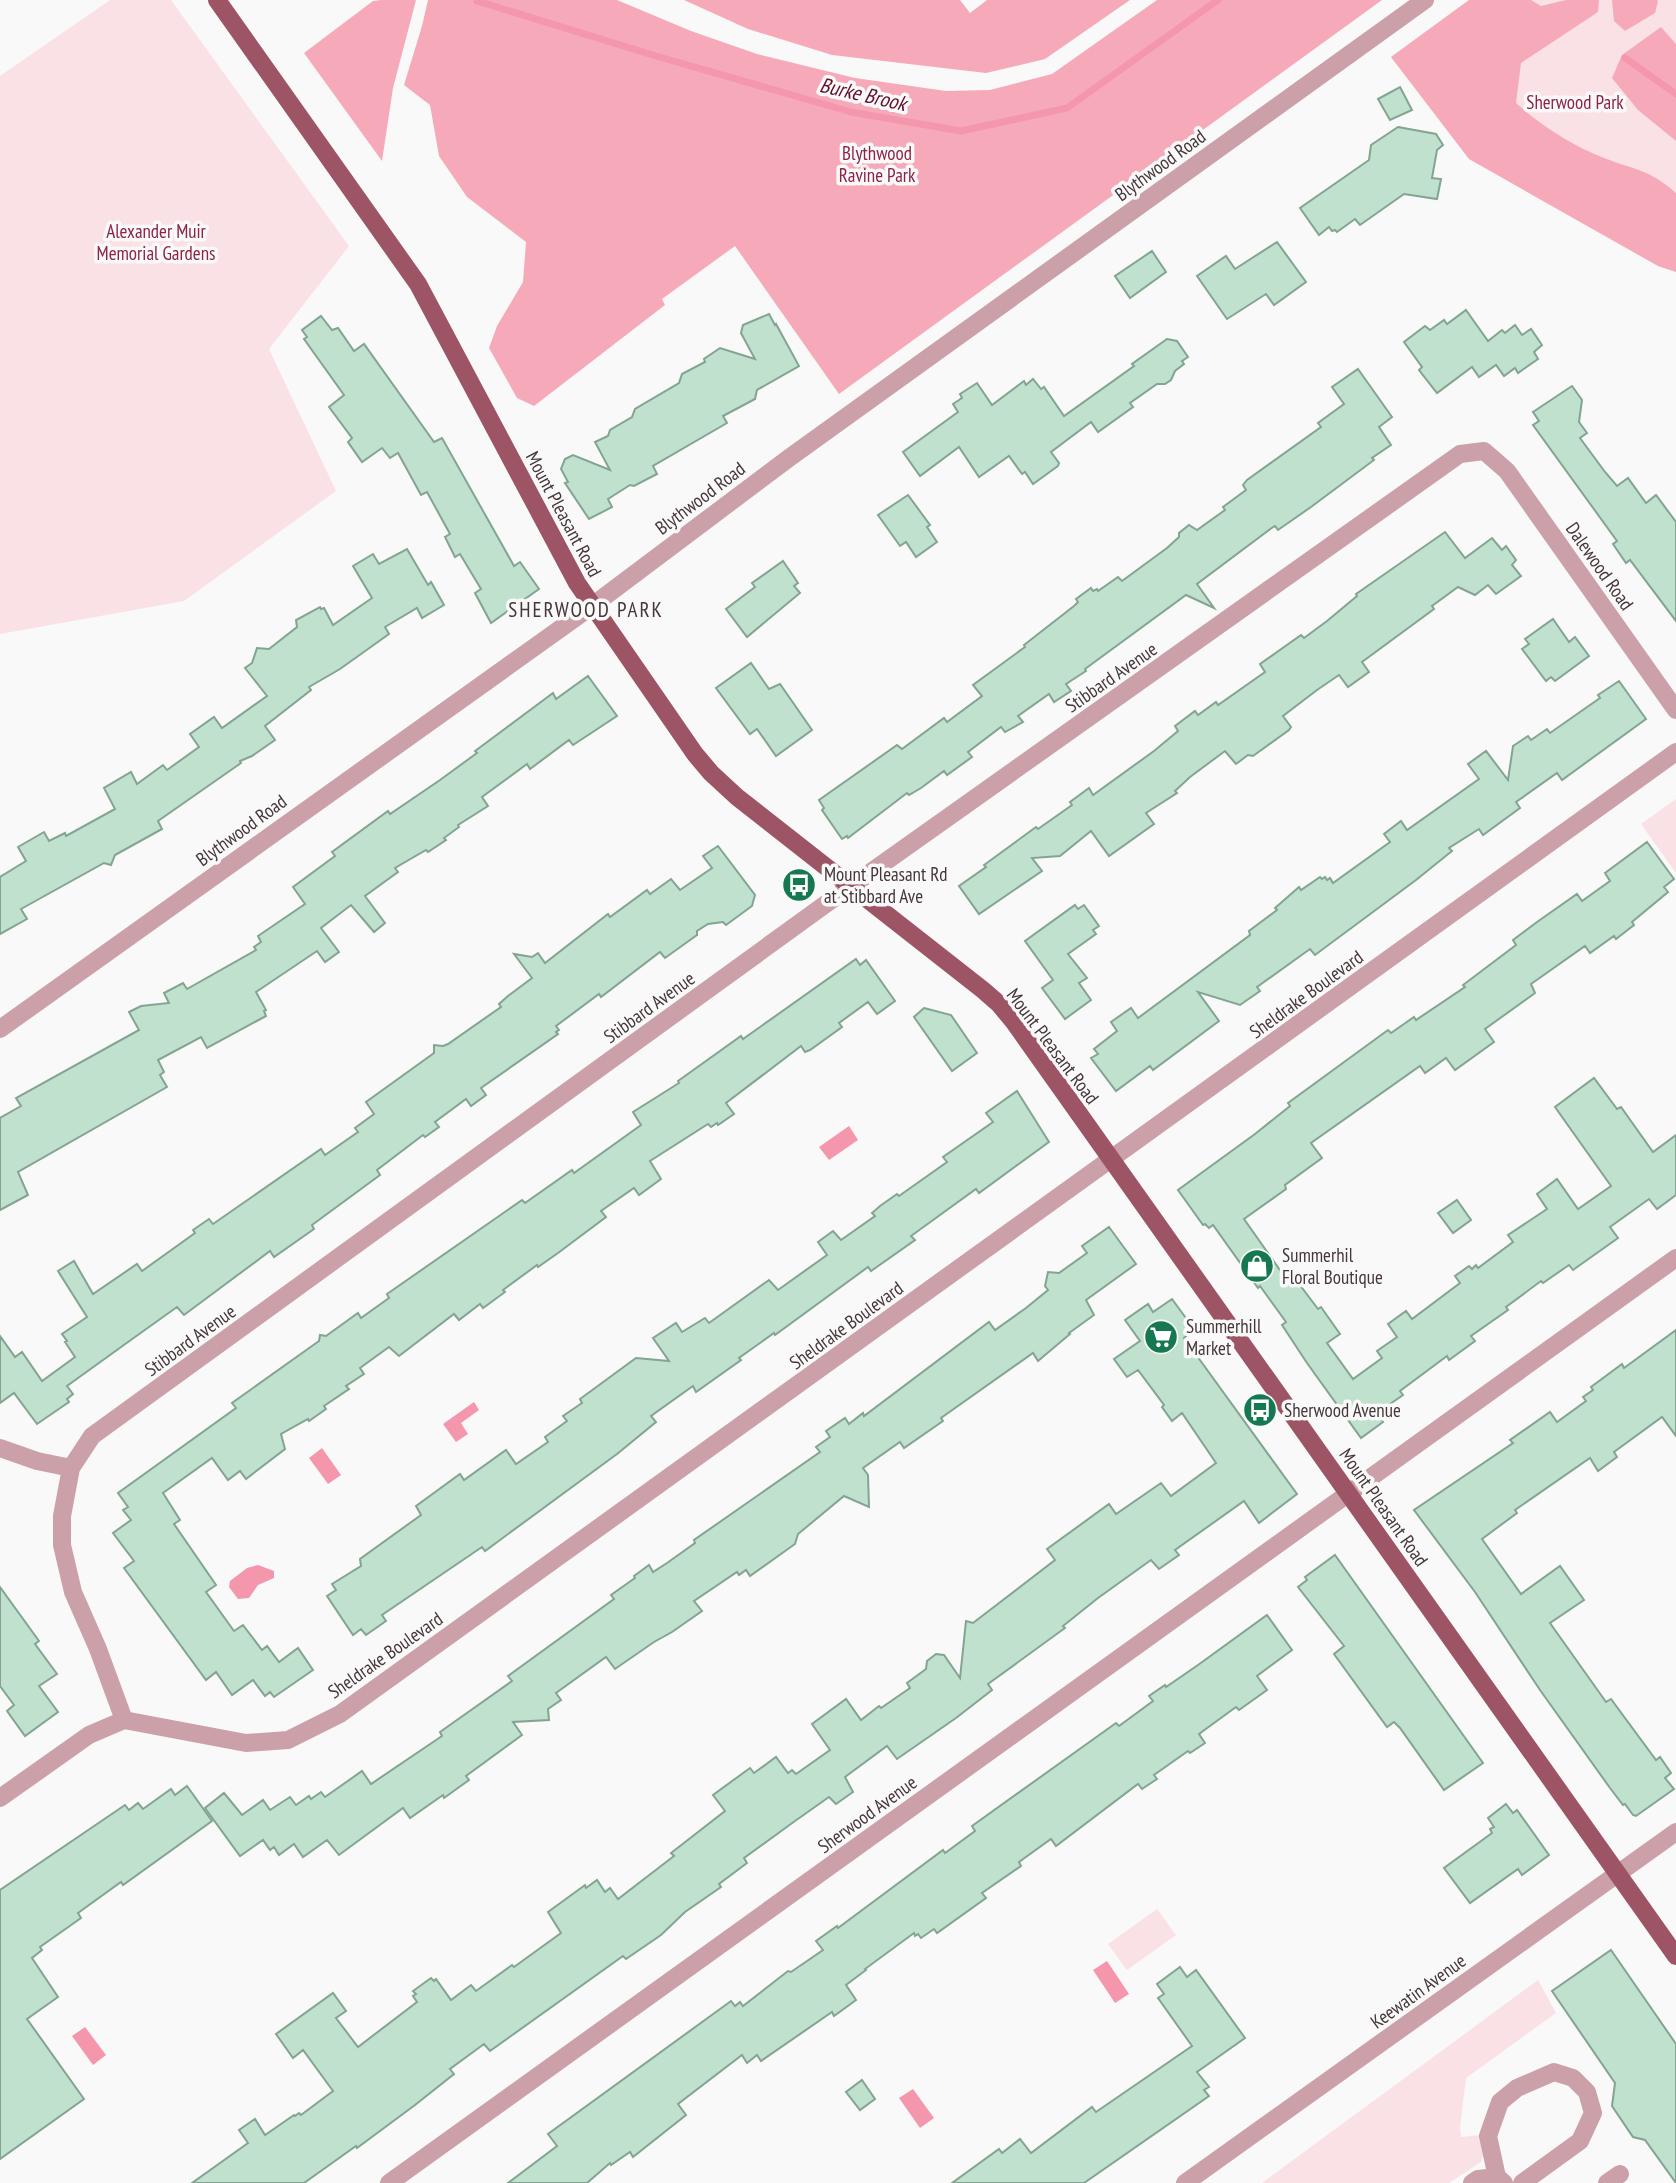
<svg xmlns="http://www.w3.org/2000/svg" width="1676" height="2183" viewBox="0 0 1676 2183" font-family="'PT Sans Narrow',sans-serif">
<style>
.green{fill:#fae1e5}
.forest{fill:#f6aab9}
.water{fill:#f597ac}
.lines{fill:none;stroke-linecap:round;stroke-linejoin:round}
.stream{stroke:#f597ac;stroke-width:7}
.building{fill:#bfe1cd;stroke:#83a491;stroke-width:2}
.minor{stroke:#cba0a8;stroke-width:18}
.major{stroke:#9d5566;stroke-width:18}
.labels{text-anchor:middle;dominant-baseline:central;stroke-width:7;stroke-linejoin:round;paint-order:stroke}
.park-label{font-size:19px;fill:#8d2245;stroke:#f9f9f9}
.street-label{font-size:19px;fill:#463639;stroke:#f9f9f9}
.poi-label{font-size:19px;fill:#463639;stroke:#f9f9f9;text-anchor:start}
.water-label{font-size:21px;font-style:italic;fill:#62102d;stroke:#f9f9f9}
.neighbourhood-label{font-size:21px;letter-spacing:2px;fill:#463639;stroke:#f9f9f9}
</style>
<rect width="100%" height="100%" fill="#f9f9f9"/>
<g class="green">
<path d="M110,0H171L349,246L269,349L336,491L184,601L0,634V76Z"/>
<path d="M1469,0H1676V272L1658,266L1469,159L1391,57Z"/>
<path d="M1676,799V873L1641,824Z"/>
<path d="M1157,1909L1176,1935L1127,1970L1108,1944Z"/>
<path d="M1538,1980L1556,2013L1466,2078L1460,2127L1461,2137L1481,2135L1484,2151L1481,2162L1449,2183H1262Z"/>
</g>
<g class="forest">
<path d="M381,0H416L393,88L382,161L304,53L373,1Z"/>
<path d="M428,0H617L691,31L757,54L855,78L946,91L990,90L1052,74L1157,0H1382L839,394L735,246L662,299L665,305L534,406L517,398L489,348L497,326L523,282L526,242L467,197L439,156L430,105L404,85L422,26Z"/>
<path d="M684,0H960L970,13L987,0H1130L1045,59L986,73L832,55L748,29Z"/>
<path d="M1469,0H1531L1541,6L1566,0H1599L1598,12L1521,63L1516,103C1543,127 1570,144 1604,158C1635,170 1649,169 1676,193V272L1658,266L1469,159L1391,57Z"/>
<path d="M1612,0H1657L1658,1L1655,13L1625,31L1614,21Z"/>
<path d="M1661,27L1676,44V141L1638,110L1612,78L1622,55Z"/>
</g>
<g class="water">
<path d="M849,1126L858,1140L829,1160L819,1147Z"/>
<path d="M474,1402L479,1410L461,1423L468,1434L456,1442L443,1424Z"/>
<path d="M322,1448L341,1475L328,1484L309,1458Z"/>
<path d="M258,1565L274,1571V1578L258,1585L249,1598L238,1599L229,1587L230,1581L247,1568Z"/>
<path d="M1107,1961L1129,1994L1115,2003L1093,1970Z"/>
<path d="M85,2027L106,2055L93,2065L72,2036Z"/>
<path d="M913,2089L934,2118L920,2128L899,2098Z"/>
</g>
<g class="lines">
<g class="stream">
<path d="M477,1L656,56L851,112L961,131L1067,108L1218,0"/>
<path d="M1625,58L1676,94"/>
</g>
</g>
<g class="building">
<path d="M1400,87L1412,110L1390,120L1378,99Z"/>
<path d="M1398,127L1436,134L1443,145L1437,150L1432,178L1441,179L1437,199L1404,194L1360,225L1355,219L1337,232L1335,230L1332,231L1329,227L1319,235L1300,208L1369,160L1371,145Z"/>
<path d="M1277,242L1306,282L1274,305L1266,294L1227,319L1197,276L1226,256L1235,269Z"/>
<path d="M1152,251L1166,272L1130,298L1115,276Z"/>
<path d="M1466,310L1488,341L1502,330L1505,333L1515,325L1522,335L1531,329L1542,345L1534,352L1538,359L1518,373L1515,368L1504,376L1496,365L1479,377L1472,367L1437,393L1419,370L1422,367L1404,342L1425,326L1430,330L1444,320L1447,324Z"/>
<path d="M769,314L775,325L776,324L799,366L757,390L755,399L723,416L727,423L653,466L657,474L634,486L630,485L608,499L612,507L589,519L565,483L568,482L561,469L565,459L573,455L610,470L595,442L608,436L610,430L632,417L635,409L679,383L682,374L705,362L704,359L720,348L755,359L741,333L743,325Z"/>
<path d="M321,316L332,330L338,328L354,351L364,344L434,442L442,438L514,566L520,562L539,589L491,623L475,593L481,589L460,554L455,557L445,537L450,534L427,492L421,495L398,453L390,458L382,448L362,462L348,442L352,438L329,407L344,395L304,339L307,337L302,330Z"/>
<path d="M1167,339L1177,341L1188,357L1182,361L1184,364L1175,371L1171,380L1165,384H1157L1130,403L1133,407L1098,432L1091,422L1051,452L1059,463L1058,466L1033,484L1025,472L1022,474L1009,456L979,477L959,447L920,476L903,452L958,412L953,404L962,398L960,394L977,383L992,405L1024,381L1026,385L1033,379L1041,389L1044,387L1064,416L1134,366L1132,364Z"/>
<path d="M1358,369L1392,417L1379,427L1391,445L1372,458L1374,460L1311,507L1278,530L1275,526L1273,527L1197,584L1214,608L1186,595L1085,669L1086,671L1066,684L1071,691L1054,702L1049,694L1018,716L1023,722L1005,732L1001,727L968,752L972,757L947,775L944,771L921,788L909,795L907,793L848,838L847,836L842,839L822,810L824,808L819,800L897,745L902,749L944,718L947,722L982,696L973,685L1025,647L1024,645L1074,606L1078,602L1076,599L1091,588L1093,591L1097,589L1098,591L1118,577L1122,581L1167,548L1179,537V533L1189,525L1197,530L1225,510L1223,507L1246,490L1243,485L1247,480L1321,427L1318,423L1344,404L1332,387Z"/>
<path d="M1572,386L1582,400L1579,422L1587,433L1580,438L1605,472L1617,486L1628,478L1646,503L1656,495L1676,522V621L1630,560L1626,563L1613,544L1617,541L1533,425L1539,421L1533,412Z"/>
<path d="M908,495L930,525L927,527L937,542L916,557L906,542L900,546L878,515Z"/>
<path d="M1445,532L1465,558L1492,538L1502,550L1506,546L1516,560L1512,565L1521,576L1496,594L1488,585L1475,595L1458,587L1432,606L1434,609L1362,662L1369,672L1348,687L1339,675L1317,690L1283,716L1291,727L1289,730L1253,756L1248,755L1236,764L1225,751L1190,777L1175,791L1177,793L1146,813L1154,824L1109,856L1091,831L1060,856L1032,858L1042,871L979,914L959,886L986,867L984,865L1036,827L1038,829L1072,805L1070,802L1089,788L1093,795L1154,751L1178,731L1175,726L1195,711L1198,715L1216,702L1218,705L1265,672L1260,664L1301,635L1304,638L1327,621L1357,596L1356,594Z"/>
<path d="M407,549L428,585L431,582L444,605L422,618L417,608L385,627L389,634L340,669L309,687L311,690L265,726L275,740L252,756L240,761L241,763L158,821L162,829L115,855L111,865L104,863L21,909L27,919L0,934V877L26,861L18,847L44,832L49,841L65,833L66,836L115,809L104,788L131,772L137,784L163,765L167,770L199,747L190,734L214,717L222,728L267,696L245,668L252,663L257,648L269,649L297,627L296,620L320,607L321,609L324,608L333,625L372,598L353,566L373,554L379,564Z"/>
<path d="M783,561L798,583L794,586L800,593L747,637L726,609L755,587L752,583Z"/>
<path d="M1553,619L1569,642L1575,637L1589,656L1555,681L1551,677L1546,681L1522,649L1529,644L1525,639Z"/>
<path d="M751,663L769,689L780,684L812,730L776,756L757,729L750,734L716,688Z"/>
<path d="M588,676L617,716L573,745L569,740L530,769L527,764L482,797L488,806L458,825L459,827L444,838L446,840L428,852L426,850L395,868L398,872L365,896L385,923L374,932L351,905L321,928L339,952L325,962L317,951L256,992L266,1010L264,1011L266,1016L207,1048L201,1037L158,1060L164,1072L160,1075L167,1087L18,1172L28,1195L0,1210V1118L21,1106L16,1098L139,1030L129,1012L141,1006L169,1003L164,993L183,983L187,989L256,950L254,947L261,942L258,936L305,904L293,887L335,856L332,852L388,811L390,814L440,780L477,753L475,751L553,693L556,699Z"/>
<path d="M1619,681L1646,719L1562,780L1557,773L1516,802L1520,808L1483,835L1479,829L1449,848L1452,851L1416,880L1315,955L1310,949L1257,987L1260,991L1240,1005L1198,992L1219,1021L1153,1070L1150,1066L1116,1091L1091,1058L1098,1054L1094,1049L1117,1031L1111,1022L1131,1008L1138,1018L1250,935L1249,931L1277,910L1275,908L1299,887L1301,890L1320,877L1322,879L1325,877L1327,880L1330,878L1333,883L1390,842L1384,834L1401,821L1407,830L1479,779L1468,764L1486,751L1508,780L1513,746L1528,736L1531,740L1547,729L1550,733L1600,698L1598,695Z"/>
<path d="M1647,842L1674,879L1664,887L1668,892L1632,922L1634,925L1616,939L1614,936L1590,953L1585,946L1531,984L1535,993L1485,1029L1494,1042L1455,1070L1446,1058L1425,1073L1420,1066L1311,1143L1322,1158L1285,1185L1286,1189L1244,1219L1282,1273L1286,1270L1290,1272L1318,1309L1321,1307L1340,1334L1327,1343L1353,1379L1382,1358L1377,1351L1397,1337L1388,1324L1406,1311L1412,1319L1460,1283L1455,1276L1469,1266L1472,1269L1476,1265L1478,1268L1513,1242L1508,1235L1547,1209L1537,1194L1557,1179L1578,1209L1611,1186L1555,1107L1594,1078L1617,1109L1621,1107L1653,1152L1676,1135V1195L1657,1209L1649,1199L1610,1227L1618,1238L1573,1270L1569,1265L1543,1283L1541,1281L1506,1307L1508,1310L1471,1336L1475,1341L1449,1360L1447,1356L1400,1391L1403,1395L1377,1413L1383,1422L1361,1438L1307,1363L1282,1325L1286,1322L1260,1286L1258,1288L1213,1225L1209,1228L1205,1224L1203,1225L1178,1190L1255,1134L1290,1106L1288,1103L1388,1030L1391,1033L1414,1017L1416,1020L1465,987L1463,985L1516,945L1513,940L1537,922L1577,894L1582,901L1610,881L1605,873Z"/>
<path d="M718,846L755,895L752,906L726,925L723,922L708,924L697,931V935L665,958L660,952L601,997L599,994L556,1026L559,1030L556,1032L558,1034L481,1088L486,1095L471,1106L466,1099L435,1122L439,1127L425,1137L423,1135L377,1170L380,1175L312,1225L314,1229L274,1257L270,1251L184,1315L177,1307L135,1337L67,1386L73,1394L67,1399L69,1402L37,1424L14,1393L0,1403V1336L15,1357L22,1352L42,1381L75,1357L65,1342L67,1341L62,1334L87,1317L58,1271L74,1261L93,1294L137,1264L142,1271L195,1233L193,1230L209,1219L213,1224L321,1149L325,1155L358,1132L355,1128L374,1114L366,1102L434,1053V1045L443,1046L448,1044L501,1007L499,1004L508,996L532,978L514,954L532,957L538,953L545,963L608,914L610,917L647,890L650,894L671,879L680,890L712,868L703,856Z"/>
<path d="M1075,905L1078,909L1084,905L1099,926L1093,930L1096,934L1068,954L1087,978L1079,983L1091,1000L1065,1019L1042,988L1053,980L1025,941Z"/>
<path d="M856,959L860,965L866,960L895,1001L877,1014L868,1002L839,1023L842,1027L810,1050L805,1052L801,1046L726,1103L734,1114L718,1125L717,1123L711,1127L708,1124L650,1161L661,1179L639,1195L634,1188L601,1211L606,1217L558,1253L538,1267L537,1265L503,1290L505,1292L483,1308L480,1304L459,1320L454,1314L399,1356L389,1347L360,1368L364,1374L346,1386L349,1389L324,1406L326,1409L309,1421L308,1419L281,1434L285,1449L246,1479L240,1471L228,1480L212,1458L163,1493L180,1520L174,1524L216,1585L206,1592L234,1631L243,1625L262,1650L267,1646L279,1662L298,1648L313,1670L274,1697L270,1692L265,1696L253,1680L232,1695L216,1672L206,1680L124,1568L134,1561L113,1533L131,1520L123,1510L128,1507L118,1493L236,1408L232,1403L319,1341L320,1335L326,1336L358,1313L361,1318L389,1298L387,1294L522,1200L525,1203L572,1170L574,1173L641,1125L633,1112L679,1083L678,1081L741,1036L743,1039Z"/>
<path d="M924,1008L951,1015L977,1053L952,1071L914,1017Z"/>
<path d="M1017,1091L1049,1142L979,1193L976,1189L911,1236L915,1240L871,1271L868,1267L775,1335L774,1333L739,1358L741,1360L696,1392L693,1386L651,1416L656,1422L617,1454L485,1551L482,1547L382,1615L386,1621L366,1635L361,1629L353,1635L327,1596L336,1590L332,1584L361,1566L360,1559L421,1515L416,1506L460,1474L464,1480L506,1450L516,1464L548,1442L545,1437L567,1421L563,1416L582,1403L580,1399L636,1358L669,1361L653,1338L676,1323L682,1332L705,1318L709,1323L769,1280L778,1290L827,1255L818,1242L833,1231L841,1240L875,1216L872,1213L880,1206L897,1194L899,1196L947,1162L943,1157L993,1122L986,1113Z"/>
<path d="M1457,1200L1471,1220L1453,1233L1438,1213Z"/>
<path d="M1109,1227L1136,1264L1086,1300L1094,1315L1069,1333L1070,1334L1038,1361L1033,1353L941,1418L943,1421L904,1448L900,1442L863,1468L868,1475L869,1507L844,1496L798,1534L795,1544L750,1576L746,1570L739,1575L737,1572L694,1601L702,1611L672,1632L654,1642L615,1669L606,1657L556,1693L561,1700L548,1709L549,1720L513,1722L522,1735L466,1776L469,1780L444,1798L443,1795L410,1818L403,1808L339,1855L327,1840L303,1857L294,1844L279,1855L274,1847L270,1850L263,1840L240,1856L205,1808L224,1793L242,1815L263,1800L270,1810L290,1797L296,1805L309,1796L311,1799L321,1792L325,1797L362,1771L371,1784L442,1736L440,1732L512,1681L508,1676L614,1599L611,1595L635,1578L634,1576L649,1565L653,1572L667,1563L695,1543L694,1540L820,1452L816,1447L830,1437L826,1431L845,1418L849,1424L863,1413L864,1416L989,1322L995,1330L1026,1308L1048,1290L1045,1286L1048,1272L1059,1273L1087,1253L1082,1246Z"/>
<path d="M1172,1299L1194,1329L1184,1338L1297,1494L1259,1523L1244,1501L1175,1550L1179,1555L1159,1569L1151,1560L1098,1598L1063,1626L1065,1628L988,1684L992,1690L956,1718L897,1759L887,1746L845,1777L853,1792L836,1804L829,1797L795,1821L744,1858L747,1863L719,1884L721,1887L685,1912L661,1935L626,1959L623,1956L490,2051L484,2044L450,2069L454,2074L415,2105L357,2148L356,2146L304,2183H192L248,2143L239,2130L255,2119L265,2135L294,2115L295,2116L299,2113L301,2115L333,2091L303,2050L293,2058L276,2034L333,1993L346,2011L336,2018L358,2047L417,2002L413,1996L416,1994L413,1991L431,1978L434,1981L436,1979L451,2000L471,1985L476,1991L512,1965L514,1967L561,1933L548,1912L585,1885L586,1888L597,1880L605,1892L610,1888L618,1899L674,1856L671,1853L725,1811L713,1795L750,1768L754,1773L776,1757L788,1773L792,1770L796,1774L830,1750L812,1724L846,1699L861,1720L879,1706L881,1708L910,1688L907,1683L926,1669L927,1661L936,1654L944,1655L960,1678L966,1621L973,1623L1055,1560L1047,1549L1109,1504L1116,1514L1161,1483L1171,1496L1216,1463L1182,1413L1172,1421L1162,1407L1164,1405L1138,1370L1127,1377L1114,1359L1140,1341L1125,1320L1148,1304L1153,1312Z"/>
<path d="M1676,1330V1436L1662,1417L1614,1452L1617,1457L1598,1471L1590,1458L1515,1510L1517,1513L1482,1539L1521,1594L1560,1566L1584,1600L1550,1623L1606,1702L1611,1699L1656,1760L1660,1757L1671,1773L1665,1778L1674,1789L1636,1816L1633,1815L1625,1804L1623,1805L1610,1788L1540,1690L1475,1592L1414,1510L1513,1443L1510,1440L1550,1412L1557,1422L1586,1401L1583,1397L1593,1390L1591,1387L1622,1364L1624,1368Z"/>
<path d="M1335,1555L1483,1763L1444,1790L1400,1728L1394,1722L1387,1727L1334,1654L1344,1646L1298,1587L1307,1580L1305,1577Z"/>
<path d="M0,1587L39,1641L35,1644L57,1674L39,1686L58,1712L25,1736L7,1711L14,1705L0,1686Z"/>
<path d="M1267,1615L1292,1650L1257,1676L1267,1690L1239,1710L1236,1707L1199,1734L1205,1743L1190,1753L1188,1751L1154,1775L1157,1779L1142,1789L1138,1784L1056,1846L1051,1839L1019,1862L1021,1866L982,1893L986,1898L937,1933L934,1929L921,1938L918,1934L915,1936L914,1933L865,1969L866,1970L846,1985L856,2000L834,2016L832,2012L761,2061L757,2055L747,2063L742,2055L678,2104L686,2115L633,2157L630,2152L611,2165L610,2163L587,2183H508L557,2146L548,2134L731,2001L735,2006L740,2002L743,2006L788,1971L791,1972L823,1950L816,1941L837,1926L838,1928L943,1850L945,1853L975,1831L972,1826L1116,1723L1119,1726L1153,1701L1149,1696L1165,1685L1166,1687L1198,1665Z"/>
<path d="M187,1786L212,1821L123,1885L121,1882L78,1913L81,1918L40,1947L42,1950L32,1958L58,1997L27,2019L84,2099L0,2159V1890L125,1805L129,1810L138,1803L143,1809L171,1789L175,1795Z"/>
<path d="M1506,1804L1513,1813L1517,1810L1549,1855L1522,1875L1518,1869L1470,1903L1444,1868L1492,1833L1490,1829L1494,1827L1488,1818Z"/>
<path d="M1611,1950L1676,2044V2183L1645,2140L1633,2137L1612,2106L1615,2083L1552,1991Z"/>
<path d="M1180,1967L1187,1977L1196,1970L1245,2038L1197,2072L1209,2087L1204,2090L1209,2096L1084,2183H952L999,2149L1002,2153L1020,2139L1031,2153L1092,2107L1096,2112L1192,2046L1158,1998L1164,1994L1157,1984Z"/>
<path d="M862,2080L875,2099L860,2110L846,2092Z"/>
</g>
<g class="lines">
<g class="minor">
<path d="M0,1029L592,606L789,458L1425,0"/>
<path d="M0,1448L37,1461L71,1468"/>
<path d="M124,1720L98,1649L73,1592L62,1545V1516L71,1468L92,1436L823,906L1460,454L1484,451L1507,471L1676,710"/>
<path d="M0,1798L89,1735L124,1720L246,1743L288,1740L340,1714L1676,752"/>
<path d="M1497,2177L1488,2136L1500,2102L1517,2088L1554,2072L1573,2078L1587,2092L1593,2113L1580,2141L1522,2183"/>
<path d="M389,2183L1676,1258"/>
<path d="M1185,2183L1676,1832"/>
<path d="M1472,2183L1478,2179L1497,2177L1504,2183"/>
<path d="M1607,2183L1620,2174"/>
</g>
<path class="major" d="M217,0L418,284L577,583L695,754L711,773L737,797L983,990L999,1004L1014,1022L1676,1956"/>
</g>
<defs>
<g id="bus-disc" transform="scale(1.75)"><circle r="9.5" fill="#157850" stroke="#f9f9f9"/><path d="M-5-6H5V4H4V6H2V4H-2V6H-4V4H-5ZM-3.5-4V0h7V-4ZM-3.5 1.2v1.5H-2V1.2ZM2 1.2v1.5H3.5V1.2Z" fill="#fff"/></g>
<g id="shop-disc" transform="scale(1.75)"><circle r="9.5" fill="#157850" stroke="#f9f9f9"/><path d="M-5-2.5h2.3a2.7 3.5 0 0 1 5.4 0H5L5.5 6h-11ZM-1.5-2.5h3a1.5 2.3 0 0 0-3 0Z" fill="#fff"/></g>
<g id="supermarket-disc" transform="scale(1.75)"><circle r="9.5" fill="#157850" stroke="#f9f9f9"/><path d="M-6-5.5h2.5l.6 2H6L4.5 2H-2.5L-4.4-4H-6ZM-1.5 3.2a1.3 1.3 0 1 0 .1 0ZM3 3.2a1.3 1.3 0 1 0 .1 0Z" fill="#fff"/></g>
</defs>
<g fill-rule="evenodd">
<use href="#bus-disc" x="799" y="885"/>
<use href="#shop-disc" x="1257" y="1266"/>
<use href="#supermarket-disc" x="1161" y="1337"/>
<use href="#bus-disc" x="1260" y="1410"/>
</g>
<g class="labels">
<g class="park-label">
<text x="1575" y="102">Sherwood Park</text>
<text x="877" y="153">Blythwood<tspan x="877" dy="22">Ravine Park</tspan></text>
<text x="156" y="231">Alexander Muir<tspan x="156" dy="22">Memorial Gardens</tspan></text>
</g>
<g class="street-label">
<text transform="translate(1160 165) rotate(-36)">Blythwood Road</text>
<text transform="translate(700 498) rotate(-37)">Blythwood Road</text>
<text transform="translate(564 514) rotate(62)">Mount Pleasant Road</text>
<text transform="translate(1600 566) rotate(55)">Dalewood Road</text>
<text transform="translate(1111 677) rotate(-35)">Stibbard Avenue</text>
<text transform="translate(241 830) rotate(-36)">Blythwood Road</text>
<text transform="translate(1306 994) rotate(-36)">Sheldrake Boulevard</text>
<text transform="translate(649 1007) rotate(-36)">Stibbard Avenue</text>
<text transform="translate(1053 1046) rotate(53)">Mount Pleasant Road</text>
<text transform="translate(846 1325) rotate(-36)">Sheldrake Boulevard</text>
<text transform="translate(190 1340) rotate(-36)">Stibbard Avenue</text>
<text transform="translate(1384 1507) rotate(55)">Mount Pleasant Road</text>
<text transform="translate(385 1655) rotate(-35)">Sheldrake Boulevard</text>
<text transform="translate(867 1814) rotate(-36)">Sherwood Avenue</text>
<text transform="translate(1418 1991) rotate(-36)">Keewatin Avenue</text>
</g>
<g class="poi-label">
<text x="824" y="874">Mount Pleasant Rd<tspan x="824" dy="22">at Stibbard Ave</tspan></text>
<text x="1282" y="1255">Summerhil<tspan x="1282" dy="22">Floral Boutique</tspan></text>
<text x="1186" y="1326">Summerhill<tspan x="1186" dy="22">Market</tspan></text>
<text x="1284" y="1410">Sherwood Avenue</text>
</g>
<g class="water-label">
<text transform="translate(863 94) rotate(13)">Burke Brook</text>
</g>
<g class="neighbourhood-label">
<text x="586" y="609">SHERWOOD PARK</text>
</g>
</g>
</svg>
